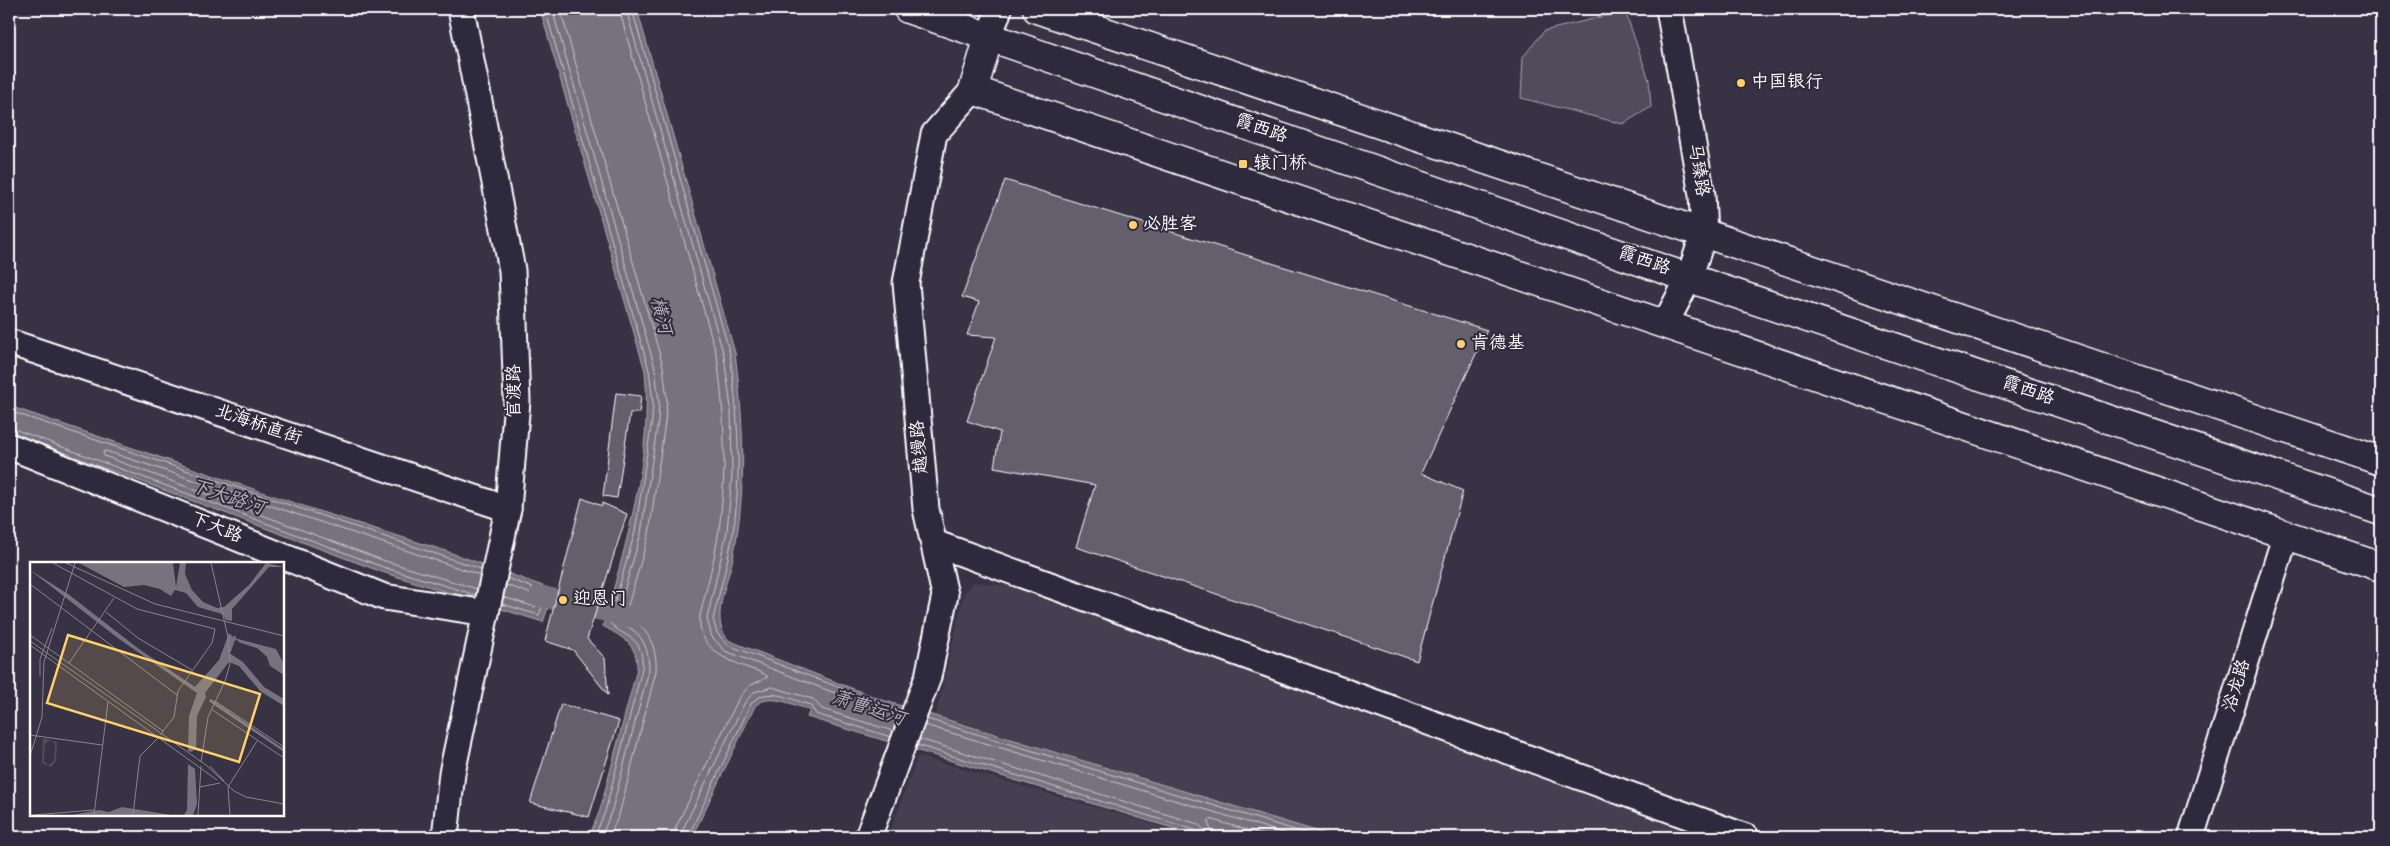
<svg xmlns="http://www.w3.org/2000/svg" width="2390" height="846" viewBox="0 0 2390 846" font-family="Dekko,'LXGW WenKai TC',sans-serif">
<style>
.built{fill:#444051}
.green{fill:#514c5c;stroke:#a8a6ae}
.water{fill:#76737f;stroke:#adabb2}
.lines{fill:none;stroke-linecap:round;stroke-linejoin:round}
.shore{stroke:#c8c7cc;stroke-width:1}
.canal{stroke:#76737f;stroke-width:21}
.building{fill:#635f6d;stroke:#fff}
.minor-casing{stroke:#fff;stroke-width:29}
.major-casing{stroke:#fff;stroke-width:31}
.minor{stroke:#2f2a3d;stroke-width:25}
.major{stroke:#2f2a3d;stroke-width:28}
.poi-dot{fill:#ffd166;stroke:#2f2a3d;stroke-width:2}
.labels{text-anchor:middle;dominant-baseline:central;stroke-width:4;stroke-linejoin:round;paint-order:stroke}
.poi-label{font-size:18px;fill:#fff;stroke:#2f2a3d;text-anchor:start}
.street-label{font-size:18px;fill:#fff;stroke:#2f2a3d}
.water-label{font-size:19px;font-style:italic;fill:#b4b2b9;stroke:#2f2a3d}
.inset-river{fill:none;stroke:#76737f;stroke-width:2.5}
.inset-road{fill:none;stroke:#87858f;stroke-width:1}
.view{fill:#ffd166;fill-opacity:0.15;stroke:#ffd166;stroke-width:2.5}
.inset-edge{fill:none;stroke:#fff;stroke-width:2.5}
</style>
<rect width="100%" height="100%" fill="#373345"/>
<filter id="ink" filterUnits="userSpaceOnUse"><feTurbulence type="fractalNoise" baseFrequency=".02" numOctaves="2"/><feDisplacementMap in="SourceGraphic" scale="10" xChannelSelector="R" yChannelSelector="G"/><feConvolveMatrix kernelMatrix="1 2 1 2 8 2 1 2 1" color-interpolation-filters="sRGB"/></filter>
<g filter="url(#ink)">
<g class="built">
<path d="M974,582L1010,586L1703,837H1336L936,715L964,594Z"/>
<path d="M918,756L1198,837H888Z"/>
</g>
<path class="green" d="M1625,11L1649,80L1651,107L1623,124L1521,98L1523,57L1544,31Z"/>
<g class="water">
<path d="M540,9H637L735,353C744,422 747,489 733,558C728,582 708,623 730,641L882,700L1336,837H1202L807,717L810,710C793,705 769,692 755,706L692,837H589L600,810L637,669C638,644 622,637 603,626C626,545 653,456 645,371Z"/>
<path d="M9,406L312,509L446,551L554,590L543,622L382,572L9,432Z"/>
</g>
<g class="lines">
<g class="shore">
<path d="M545,9L649,370L653,402L652,420L635,532L609,622C626,641 644,633 642,669L605,812L594,837"/>
<path d="M552,9L655,368L659,402L658,421L641,533L616,619C621,624 627,626 633,630C646,639 649,656 649,670L611,813L601,837"/>
<path d="M560,9L663,366L667,401L665,422L649,534L625,616C629,620 634,621 638,624C652,635 657,654 656,671L619,815L609,837"/>
<path d="M619,9L717,357C725,415 727,471 719,529C715,558 707,587 700,615C697,649 725,659 751,669C757,671 764,673 768,677L749,686L739,698L676,827L674,837"/>
<path d="M626,9L724,356L731,408L732,475L727,531L707,619L712,637L725,651L898,717"/>
<path d="M632,9L730,354C738,414 742,473 733,533C728,562 720,590 713,619L717,633L728,645L901,711"/>
<path d="M9,411L481,569"/>
<path d="M9,427L383,567L476,595"/>
<path d="M477,589L385,561L104,456L103,452L106,451L480,575"/>
<path d="M503,597L535,607L539,599L538,596L506,585"/>
<path d="M502,604L539,615L547,595L546,593L507,578"/>
<path d="M927,719L1318,837"/>
<path d="M925,725L1297,837"/>
<path d="M919,739L1198,824L1204,830L1206,837"/>
<path d="M917,745L1195,830L1200,837"/>
<path d="M681,837L682,831L745,702L754,692L772,687L813,699L822,709L893,731"/>
<path d="M688,837L751,704C766,685 790,699 810,705L816,714L891,737"/>
<path d="M1213,837L1208,822L1210,819L1271,837"/>
</g>
<path class="canal" d="M540,596L635,618"/>
</g>
<g class="building">
<path d="M1005,180L1487,330L1421,473L1463,491L1417,661L1076,547L1095,485L994,467L1000,432L967,421L996,337L967,335L979,302L962,297Z"/>
<path d="M616,393L641,396L639,413H630L617,498L603,496Z"/>
<path d="M582,498L602,506V503L627,514L587,639L605,658L608,695L573,650L545,641Z"/>
<path d="M561,704L619,721L589,817L530,803Z"/>
</g>
<g class="lines">
<g class="minor-casing">
<g id="minor">
<path d="M989,37L999,9"/>
<path d="M1665,324L1689,278L1704,233L1702,195L1669,9"/>
<path d="M9,342L508,509"/>
<path d="M9,446L384,597L486,613"/>
<path d="M934,543L1746,837"/>
<path d="M445,837L452,773L508,509L517,401L512,270L461,9"/>
<path d="M868,837L928,677L945,595L926,509L906,283L934,134L973,90"/>
<path d="M2191,837L2286,534"/>
</g>
</g>
<g class="major-casing">
<g id="major">
<path d="M908,9L1689,278L2381,511"/>
<path d="M1037,9L2381,461"/>
<path d="M989,37L973,90L2381,567"/>
</g>
</g>
<use href="#minor" class="minor"/>
<use href="#major" class="major"/>
</g>
</g>
<g class="poi-dot">
<circle cx="1741" cy="83" r="5"/>
<rect x="1238" y="159" width="10" height="10" rx="2.5"/>
<circle cx="1133" cy="225" r="5"/>
<circle cx="1461" cy="344" r="5"/>
<circle cx="563" cy="600" r="5"/>
</g>
<g class="labels">
<g class="poi-label">
<text x="1751" y="83">中国银行</text>
<text x="1253" y="164">辕门桥</text>
<text x="1143" y="225">必胜客</text>
<text x="1471" y="344">肯德基</text>
<text x="573" y="600">迎恩门</text>
</g>
<g class="street-label">
<text transform="translate(1261 130) rotate(19)">霞西路</text>
<text transform="translate(1697 170) rotate(81)">马臻路</text>
<text transform="translate(1644 262) rotate(19)">霞西路</text>
<text transform="translate(515 391) rotate(-90)">官渡路</text>
<text transform="translate(2028 392) rotate(19)">霞西路</text>
<text transform="translate(258 426) rotate(19)">北海桥直街</text>
<text transform="translate(921 447) rotate(-95)">越缦路</text>
<text transform="translate(216 529) rotate(22)">下大路</text>
<text transform="translate(2238 686) rotate(-73)">浴龙路</text>
</g>
<g class="water-label">
<text transform="translate(659 316) rotate(75)">横河</text>
<text transform="translate(227 499) rotate(18)">下大路河</text>
<text transform="translate(868 710) rotate(18)">萧曹运河</text>
</g>
</g>
<g transform="translate(30 562)">
<rect width="254" height="254" fill="#373345"/>
<path d="M13,176L27,180L26,199L21,205L12,201ZM21,178L25,182L24,199L18,203L14,199L15,182Z" fill="#514c5c" fill-rule="evenodd"/>
<path d="M49,1H143L146,25L150,1H156L155,12L162,28L173,40L187,46L194,45L219,23L236,1L254,5H239L202,47V59L196,58L192,52L168,45L156,31L145,28L141,34L130,27L114,23L94,25ZM0,8L38,32L109,87L165,125L189,98L199,71L204,76L246,87L254,102V113L240,104L237,95L224,83L205,78L199,91L213,100L234,125L254,137V144L230,129L209,104L199,100L175,131L176,135L167,154L166,187L161,190L158,189L159,154L167,131L89,77ZM181,137L254,187V190L187,145L179,139ZM158,202L165,207L167,242L163,253H154L157,248ZM92,245L141,253H42L69,248L79,250Z" fill="#76737f"/>
<path class="inset-river" d="M209,79L228,85M199,91L205,74"/>
<path class="inset-road" d="M23,1L107,47L185,67L182,81L148,129L144,155L133,169M36,1L125,42L254,74M0,22L147,133M76,50L108,76L162,108M0,73L133,169L131,173M0,79L176,203L204,229L216,235L254,242M0,83L187,218M39,101L84,36M10,114V97L22,66M185,139L254,185M181,147L254,196M0,173L72,183M0,194L12,155L14,100L45,1M171,200L178,155L195,119L200,102L198,75L181,1M180,204L194,219M170,225L190,221M3,253L64,248M64,253L78,140M103,253L110,194L129,175M168,253L171,204M200,253L198,225L227,179"/>
<path class="view" d="M38,73L230,132L209,200L17,141Z"/>
<rect width="254" height="254" class="inset-edge"/>
</g>
<rect width="2390" height="846" fill="none" stroke="#2f2a3d" stroke-width="30"/>
<rect x="15" y="15" width="2360" height="816" fill="none" stroke="#fff" stroke-width="2" filter="url(#ink)"/>
</svg>
